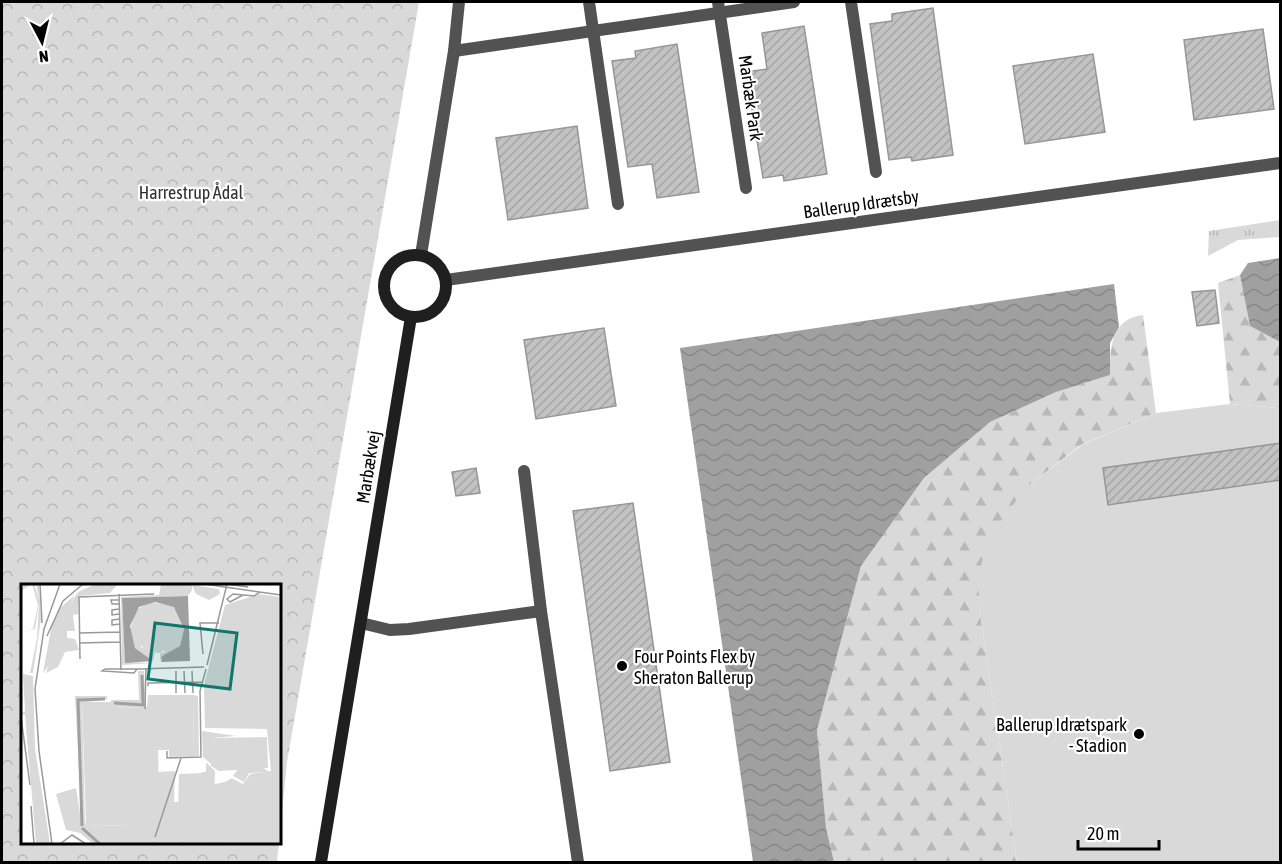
<svg xmlns="http://www.w3.org/2000/svg" width="1282" height="864" viewBox="0 0 1282 864" font-family="'Asap Condensed',sans-serif">
<style>
.grass{fill:url(#grass-tufts)}
.forest{fill:url(#forest-firs)}
.park{fill:url(#park-crowns)}
.garden{fill:#d9d9d9}
.water{fill:url(#water-waves)}
.building{fill:url(#building-hatch);stroke:#969696;stroke-width:1.5}
.lines{fill:none;stroke-linecap:round;stroke-linejoin:round}
.street{stroke:#525252;stroke-width:12}
.secondary{stroke:#1f1f1f;stroke-width:12}
.poi-dot{fill:#000;stroke:#fff;stroke-width:2}
.labels{text-anchor:middle;dominant-baseline:central;stroke-width:4.5;stroke-linejoin:round;paint-order:stroke}
.street-label{font-size:18px;fill:#000;stroke:#fff}
.park-label{font-size:18px;fill:#303030;stroke:#fff}
.poi-label{font-size:18px;fill:#000;stroke:#fff;text-anchor:start}
.inset-river{fill:none;stroke:#a0a0a0;stroke-width:3}
.inset-road{fill:none;stroke:#999;stroke-width:1.5}
.view{fill:#0f766e;fill-opacity:0.15;stroke:#0f766e;stroke-width:3}
.inset-edge{fill:none;stroke:#000;stroke-width:3}
</style>
<defs>
<pattern id="grass-tufts" width="24" height="20" patternUnits="userSpaceOnUse" patternTransform="scale(1.5)"><rect width="24" height="20" fill="#d9d9d9"/><path d="M3 7l-1-3M5 7V3M7 7l1-3M15 17l-1-3M17 17v-4M19 17l1-3" fill="none" stroke="#b8b8b8"/></pattern>
<pattern id="forest-firs" width="22" height="20" patternUnits="userSpaceOnUse" patternTransform="scale(1.5)"><rect width="22" height="20" fill="#d9d9d9"/><path d="M5 1l3.5 6h-7zM16 11l3.5 6h-7z" fill="#b8b8b8"/></pattern>
<pattern id="park-crowns" width="20" height="18" patternUnits="userSpaceOnUse" patternTransform="scale(1.5)"><rect width="20" height="18" fill="#d9d9d9"/><path d="M2 6a3 3 0 1 1 6 0M12 15a3 3 0 1 1 6 0" fill="none" stroke="#b8b8b8"/></pattern>
<pattern id="water-waves" width="16" height="10" patternUnits="userSpaceOnUse" patternTransform="scale(1.5)"><rect width="16" height="10" fill="#a0a0a0"/><path d="M0 5q4-4 8 0t8 0" fill="none" stroke="#888"/></pattern>
<pattern id="building-hatch" width="6" height="6" patternUnits="userSpaceOnUse" patternTransform="scale(1.5)"><rect width="6" height="6" fill="#c2c2c2"/><path d="M-1 1l2-2M0 6l6-6M5 7l2-2" fill="none" stroke="#a5a5a5"/></pattern>
</defs>
<rect width="100%" height="100%" fill="#fff"/>
<path class="grass" d="M1280,220V237L1238,240L1208,256L1209,231Z"/>
<g class="forest">
<path d="M1240,275L1250,326L1280,342V408L1230,404L1218,283Z"/>
<path d="M1143,315L1156,413L1081,445L1028,486L979,606L1017,862H834L826,828L817,730L861,566L924,478L990,422L1056,392L1110,375C1110,349 1110,319 1143,315Z"/>
</g>
<path class="park" d="M2,2H419L287,762L279,841V585H22V842H279L277,862H2Z"/>
<path class="garden" d="M1230,404L1280,408V862H1017L979,606V574L986,546L1004,516L1028,486L1082,445L1156,413Z"/>
<g class="water">
<path d="M1280,258V342L1250,326L1240,275L1248,263Z"/>
<path d="M1114,284L1119,327L1110,343V375L1056,392L990,422L924,478L861,566L817,730L826,828L834,862H753L680,348Z"/>
</g>
<g class="building">
<path d="M933,8L953,155L912,161L911,157L889,160L870,24L892,21V14Z"/>
<path d="M804,26L827,174L784,181L783,175L763,178L746,72L767,69L762,33Z"/>
<path d="M1263,29L1274,109L1194,120L1184,40Z"/>
<path d="M677,44L699,192L657,198L652,164L628,167L612,61L636,58L635,51Z"/>
<path d="M1093,54L1105,132L1025,144L1013,66Z"/>
<path d="M577,126L588,208L508,220L496,138Z"/>
<path d="M1215,290L1219,323L1197,326L1192,292Z"/>
<path d="M604,328L616,406L536,419L524,340Z"/>
<path d="M1281,443V480L1108,505L1103,468Z"/>
<path d="M476,468L480,493L456,496L452,472Z"/>
<path d="M633,503L670,762L610,771L573,511Z"/>
</g>
<g class="lines">
<g class="street">
<path d="M589,2L618,204"/>
<path d="M718,2L746,188"/>
<path d="M851,2L876,172"/>
<path d="M454,51L794,2"/>
<path d="M421,255L454,51L459,2"/>
<path d="M446,280L1280,163"/>
<path d="M524,471L541,611L578,862"/>
<path d="M361,623L390,630L409,629L541,611"/>
</g>
<g class="secondary">
<circle cx="415" cy="286" r="31"/>
<path d="M321,862L411,317"/>
</g>
</g>
<g class="poi-dot">
<circle cx="622" cy="666" r="6"/>
<circle cx="1139" cy="734" r="6"/>
</g>
<g class="labels">
<g class="street-label">
<text transform="translate(751 98) rotate(82)">Marbæk Park</text>
<text transform="translate(861 204) rotate(-8)">Ballerup Idrætsby</text>
<text transform="translate(368 467) rotate(-81)">Marbækvej</text>
</g>
<g class="park-label">
<text x="191" y="192">Harrestrup Ådal</text>
</g>
<g class="poi-label">
<text x="634" y="656">Four Points Flex by<tspan x="634" dy="21">Sheraton Ballerup</tspan></text>
<text x="1127" y="724" text-anchor="end">Ballerup Idrætspark<tspan x="1127" dy="21">- Stadion</tspan></text>
</g>
</g>
<g transform="translate(21 584)">
<rect width="260" height="260" fill="#fff"/>
<path d="M75,0L96,1L89,9L58,12L57,30L52,31L54,47H46V54L54,55L58,66L44,68L37,83L25,89L44,29L57,8ZM140,0L171,1V6L167,12L101,14L104,78L134,79L101,81L100,13L138,11ZM154,187L153,218H157V227L211,194L223,201L259,259H71L59,249L45,246L35,210L55,204L61,242L121,241V210L136,188Z" fill="#d9d9d9"/>
<path d="M3,0H13L18,16L15,0H18L20,35L12,89H9L16,54L18,19L14,45L0,48L12,45L17,21L11,0L0,7ZM171,1L198,5L199,10L188,16L175,10ZM54,11L42,35L31,77L22,89L31,40L39,24ZM129,18L152,22L159,31L163,45L159,62L139,76V69L144,68L120,29V63L134,69L132,77L114,64L109,46L115,26ZM117,87H123L125,123L90,124V116H118ZM2,90L12,92L14,165L29,259H15L4,131L0,130L4,127ZM172,111L177,112L178,172L148,173V166H173ZM54,112H86V115L61,119L64,239L117,238L116,209L131,161L137,166L138,203L136,210L121,211L122,241L61,242ZM181,147L215,152L190,154V180L182,173ZM185,178L194,187L193,217L201,225L187,226L186,198H183L181,188H185ZM241,183L248,188L228,189L223,198L212,192L217,185Z" fill="#d9d9d9"/>
<path d="M238,10L259,13V259L136,260L147,225H157L158,190L182,189L183,198H187L188,224L190,201L208,197L222,200L229,190L250,187L246,145L184,144L183,101L204,21Z" fill="#d9d9d9"/>
<path d="M134,24L151,30V60L139,69L125,67L120,61L119,31ZM237,53L259,61V113L236,107L216,84L219,60ZM127,111H172L173,166H132L133,208L121,209V240H65L61,118H90L91,124L126,123ZM246,153L247,184L198,187L190,182V154ZM186,204V222L159,223L158,205Z" fill="#d9d9d9"/>
<path d="M167,12L169,77L140,78L141,72L159,62L163,45L153,23L134,18L118,23L109,42L114,64L132,77L104,79L101,14Z" fill="#a0a0a0"/>
<path class="inset-river" d="M93,119L122,121L121,91M61,242L57,116L84,115M61,244L79,260"/>
<path class="inset-road" d="M19,0L21,39M183,0L260,11M206,0L227,3M98,10L100,86M222,11L209,18L206,15L212,10L233,12L239,8M98,16H90L91,20H98M98,25L91,26V31L98,30M99,35L91,36V41L99,40M58,49L99,48M26,52L42,17L62,0M58,59L99,58M182,70L179,39H198M59,75L58,13L133,10M186,81L206,0M116,85L113,89L81,87L84,85H116L183,83M155,87V109M163,87L164,109M171,87L172,109M127,102V99L181,98M124,125L125,84M0,133L9,201M146,167V174L180,173L179,107L185,85M10,222L13,260M134,253L160,174M31,260L18,167L14,105L23,45L39,0M39,260L51,251L65,260"/>
<path class="view" d="M134,39L216,49L209,105L127,95Z"/>
<rect width="260" height="260" class="inset-edge"/>
</g>
<rect width="1282" height="864" fill="none" stroke="#000000" stroke-width="6"/>
<g transform="translate(42 42) rotate(173)" stroke="#ffffff" stroke-width="4.5" paint-order="stroke">
<path d="M0-4.5L10 22L0 15L-10 22Z" fill="#000000"/>
<text y="-9" font-size="16" font-weight="bold" text-anchor="middle" fill="#000000">N</text>
</g>
<path d="M1078 840v9h81v-9" fill="none" stroke="#000000" stroke-width="3"/>
<text x="1087" y="840" font-size="18" fill="#000000" stroke="#ffffff" stroke-width="4.5" paint-order="stroke">20 m</text>
</svg>
